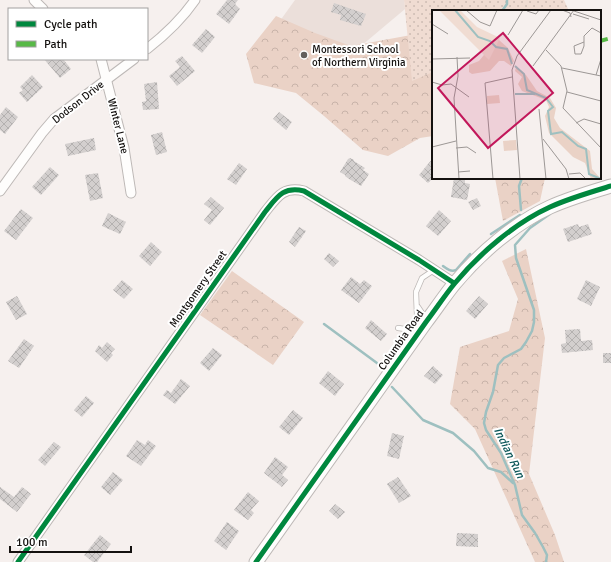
<svg xmlns="http://www.w3.org/2000/svg" width="611" height="562" viewBox="0 0 611 562" font-family="Signika,sans-serif">
<style>
.built{fill:#ebdfda}
.forest{fill:url(#forest-crowns)}
.park{fill:url(#park-dots)}
.lines{fill:none;stroke-linecap:round;stroke-linejoin:round}
.stream{stroke:#9ec0c0;stroke-width:2.5}
.building{fill:url(#building-cross-hatch)}
.lane-casing{stroke:#bdb8b6;stroke-width:6}
.street-casing{stroke:#bdb8b6;stroke-width:11}
.secondary-casing{stroke:#bdb8b6;stroke-width:15}
.lane{stroke:#fefdfc;stroke-width:4.5}
.street{stroke:#fefdfc;stroke-width:9}
.secondary{stroke:#fefdfc;stroke-width:13}
.quiet{stroke:#58b947;stroke-width:4;stroke-dasharray:8 4;stroke-linecap:butt}
.cycleway-casing{stroke:#fff;stroke-width:8}
.cycleway{stroke:#00873e;stroke-width:5}
.poi-dot{fill:#635f5d;stroke:#fff;stroke-width:1.5}
.labels{text-anchor:middle;dominant-baseline:central;stroke-width:4;stroke-linejoin:round;paint-order:stroke}
.poi-label{font-size:11px;fill:#14110f;stroke:#fff;text-anchor:start}
.street-label{font-size:11px;fill:#14110f;stroke:#fff}
.water-label{font-size:12px;font-style:italic;fill:#0a5658;stroke:#fff}
.inset-river{fill:none;stroke:#9ec0c0;stroke-width:2}
.inset-road{fill:none;stroke:#9c9795;stroke-width:1}
.view{fill:#c2185b;fill-opacity:0.15;stroke:#c2185b;stroke-width:2}
.inset-edge{fill:none;stroke:#14110f;stroke-width:2}
</style>
<defs>
<pattern id="forest-crowns" width="20" height="18" patternUnits="userSpaceOnUse"><rect width="20" height="18" fill="#ead2c6"/><path d="M2 6a3 3 0 1 1 6 0M12 15a3 3 0 1 1 6 0" fill="none" stroke="#c8b3a9"/></pattern>
<pattern id="park-dots" width="8" height="8" patternUnits="userSpaceOnUse"><rect width="8" height="8" fill="#f0dcd2"/><path d="M2 2h.1M6 6h.1" fill="none" stroke="#cdbcb3" stroke-width="1.8" stroke-linecap="round"/></pattern>
<pattern id="building-cross-hatch" width="8" height="8" patternUnits="userSpaceOnUse"><rect width="8" height="8" fill="#d3cfce"/><path d="M0 0l8 8M0 8l8-8" fill="none" stroke="#b4b1b0"/></pattern>
</defs>
<rect width="100%" height="100%" fill="#f6f0ee"/>
<path class="built" d="M295,0H404L405,9L355,51L254,57Z"/>
<g class="forest">
<path d="M276,16L315,33L351,46L433,31V136L420,138L388,156L363,150L324,116L296,93L254,83L246,54Z"/>
<path d="M495,178H545L540,201L503,221Z"/>
<path d="M526,249L545,338L529,474L555,535L564,562H535L475,429L450,404L460,347L509,331L518,299L502,261Z"/>
<path d="M232,271L304,322L273,365L200,315Z"/>
</g>
<path class="park" d="M404,0H564L569,11H433V72L412,81Z"/>
<g class="lines">
<g class="stream">
<path d="M502,11L507,4V0"/>
<path d="M521,210L519,186L522,178"/>
<path d="M491,234L520,215"/>
<path d="M443,266C447,269 451,272 456,270L470,254"/>
<path d="M324,324L381,366"/>
<path d="M392,387L423,420L453,433L474,451L488,468L501,472L513,483"/>
<path d="M546,562L547,555L543,547L535,533L522,515L515,485L501,453L486,430L484,423L486,412L493,392L498,365L504,358L521,349L526,342L532,331L534,322V310L516,258L515,245L530,228L550,214"/>
</g>
</g>
<g class="building">
<path d="M227,0H238L235,4L240,9L229,24L216,14Z"/>
<path d="M334,3L366,14L361,26L340,20L341,15L331,12Z"/>
<path d="M206,29L215,37L202,53L192,45Z"/>
<path d="M182,56L195,71L177,86L169,76L180,67L175,61Z"/>
<path d="M44,59H63L71,69L60,78Z"/>
<path d="M32,75L43,87L27,102L19,93L23,90L20,87Z"/>
<path d="M157,82L159,109L143,110L142,102L146,101L144,84Z"/>
<path d="M6,107L18,117L5,134L0,130V115Z"/>
<path d="M279,112L292,122L286,130L273,119Z"/>
<path d="M162,132L167,152L156,155L151,135Z"/>
<path d="M94,138L96,150L68,156L65,144Z"/>
<path d="M350,158L354,160V161L365,168L363,170L369,174L361,186L349,179L345,176V175L340,172L348,159Z"/>
<path d="M433,158V178L428,183L419,175Z"/>
<path d="M239,163L247,169L236,185L227,179Z"/>
<path d="M50,167L59,175L41,195L32,187Z"/>
<path d="M98,173L103,198L90,201L85,175Z"/>
<path d="M454,178L465,179V183L470,184L467,200L451,197Z"/>
<path d="M211,197L224,208L210,225L204,220L212,210L204,204Z"/>
<path d="M477,198L481,206L473,210L468,202Z"/>
<path d="M21,209L33,218L16,240L4,231Z"/>
<path d="M439,210L451,221L438,236L426,226Z"/>
<path d="M108,213L126,222L120,234L102,226Z"/>
<path d="M578,224L579,227L588,224L592,234L568,242L563,229Z"/>
<path d="M299,227L306,231L295,247L289,242Z"/>
<path d="M151,242L162,252L150,266L139,256Z"/>
<path d="M329,253L339,261L333,267L324,259Z"/>
<path d="M351,277L360,284L364,280L372,286L359,303L341,290Z"/>
<path d="M122,280L133,289L124,299L113,290Z"/>
<path d="M586,280L600,287L591,306L577,299Z"/>
<path d="M17,296L27,314L16,320L6,302Z"/>
<path d="M479,296L488,304L475,319L466,311Z"/>
<path d="M371,320L387,334L381,341L365,328Z"/>
<path d="M580,329L581,341L592,340L593,350L562,353L561,344L566,343L565,330Z"/>
<path d="M24,339L34,346L19,368L8,361Z"/>
<path d="M107,342L115,349L111,353L113,355L107,362L95,351L99,345L102,348Z"/>
<path d="M213,348L222,355L209,371L200,363Z"/>
<rect x="603" y="353" width="8" height="10"/>
<path d="M433,366L443,375L435,384L424,376Z"/>
<path d="M328,371L344,384L335,396L319,383Z"/>
<path d="M181,379L190,386L175,404L163,395L167,390L171,393Z"/>
<path d="M86,396L94,403L82,417L74,410Z"/>
<path d="M293,410L303,418L289,435L279,427Z"/>
<path d="M392,433L404,436L399,459L387,456Z"/>
<path d="M137,440L145,445L148,440L156,446L141,466L126,456Z"/>
<path d="M54,442L61,447L45,466L38,460Z"/>
<path d="M275,457L288,467L282,475L288,480L282,487L264,473Z"/>
<path d="M113,472L123,480L110,495L101,487Z"/>
<path d="M398,477L411,496L399,503L387,484Z"/>
<path d="M0,487L14,497L22,487L31,494L17,512L0,499Z"/>
<path d="M248,492L259,501L251,510L254,513L248,520L234,510Z"/>
<path d="M335,504L345,512L338,519L329,511Z"/>
<path d="M227,522L239,531L226,550L214,541Z"/>
<path d="M457,533L478,534V547L456,546Z"/>
<path d="M100,535L111,544L97,562H93L84,555Z"/>
</g>
<g class="lines">
<g class="lane-casing">
<g id="lane">
<path d="M418,307L422,313V322"/>
<path d="M398,328L405,329L414,324L417,316L416,292L422,278L434,270"/>
</g>
</g>
<g class="street-casing">
<g id="street">
<path d="M34,0L43,9"/>
<path d="M147,49C165,35 182,19 195,0"/>
<path d="M101,59L124,148L131,193"/>
<path d="M0,191L42,133L54,119L134,59"/>
<path d="M18,562L265,212C277,197 283,186 304,191L419,260L454,283"/>
</g>
</g>
<g class="secondary-casing">
<path id="secondary" d="M256,562L426,322C436,309 445,295 455,283C480,253 515,223 550,207C570,198 591,192 611,186"/>
</g>
<use href="#lane" class="lane"/>
<use href="#street" class="street"/>
<use href="#secondary" class="secondary"/>
<path class="quiet" d="M600,41L611,38"/>
<g class="cycleway-casing">
<g id="cycleway">
<path d="M18,562L265,212C277,197 283,186 304,191L419,260L454,283"/>
<path d="M256,562L426,322C436,309 445,295 455,283C480,253 515,223 550,207C570,198 591,192 611,186"/>
</g>
</g>
<use href="#cycleway" class="cycleway"/>
</g>
<circle class="poi-dot" cx="304" cy="55" r="4"/>
<g class="labels">
<g class="poi-label">
<text x="312" y="49">Montessori School<tspan x="312" dy="13">of Northern Virginia</tspan></text>
</g>
<g class="street-label">
<text transform="translate(78 102) rotate(-38)">Dodson Drive</text>
<text transform="translate(118 126) rotate(76)">Winter Lane</text>
<text transform="translate(198 289) rotate(-55)">Montgomery Street</text>
<text transform="translate(401 340) rotate(-55)">Columbia Road</text>
</g>
<g class="water-label">
<text transform="translate(509 453) rotate(64)">Indian Run</text>
</g>
</g>
<g transform="translate(432 10)">
<rect width="169" height="169" fill="#f6f0ee"/>
<path d="M27,2L46,19L67,30L76,38L82,51L79,56L72,51H67L58,61L40,64L37,62V55L47,51L56,40L26,13ZM84,57L94,65L105,81L118,88L124,98L122,108L128,118L158,141L160,159L169,169H159L153,153L141,147L117,123L113,106L117,97L114,90L90,81L86,74L90,67L83,61ZM67,85L68,93L55,94V86ZM84,130L85,140L72,141L71,131Z" fill="#ead2c6"/>
<path d="M7,0H28L45,17L68,28L57,50Z" fill="#f0dcd2"/>
<path class="inset-river" d="M23,0L46,27L58,31L64,37L75,39L80,54M83,56L92,64L95,80L114,88L121,97L116,101L119,124L130,122L146,136L154,139L157,164L169,169M83,84H103"/>
<path class="inset-road" d="M34,0L48,12L58,16L65,0M130,0L138,3L139,7M139,0L169,10M95,1L104,4L107,0M141,4L157,9M0,14L16,24M76,25L91,0M152,32L142,36L143,44H149L152,36V26L160,18L169,23M114,40L129,56L135,81L131,98L169,138M25,47L26,66L22,88L27,169M0,49L38,48M101,56L142,0M130,58L169,66M164,65L169,49M0,72L10,75L19,74L37,87M135,82L169,91M107,99L114,169M144,113L152,109L169,114M111,129L134,159L137,169M0,137L24,131M24,138L35,137L44,143M26,162L38,161M137,164L148,163L154,169M61,169L53,73L80,67M88,169L80,60L85,46L119,0"/>
<path class="view" d="M71,23L121,83L56,138L6,78Z"/>
<rect width="169" height="169" class="inset-edge"/>
</g>
<rect x="8" y="8" width="140" height="52" fill="#ffffff" stroke="#a1a09f"/>
<rect x="16" y="21" width="20" height="6" fill="#00873e" stroke="#a1a09f"/>
<text x="44" y="28" font-size="12" fill="#14110f">Cycle path</text>
<rect x="16" y="41" width="20" height="6" fill="#58b947" stroke="#a1a09f"/>
<text x="44" y="48" font-size="12" fill="#14110f">Path</text>
<path d="M10 546v6h121v-6" fill="none" stroke="#14110f" stroke-width="2"/>
<text x="16" y="546" font-size="12" fill="#14110f" stroke="#ffffff" stroke-width="3" paint-order="stroke">100 m</text>
</svg>
